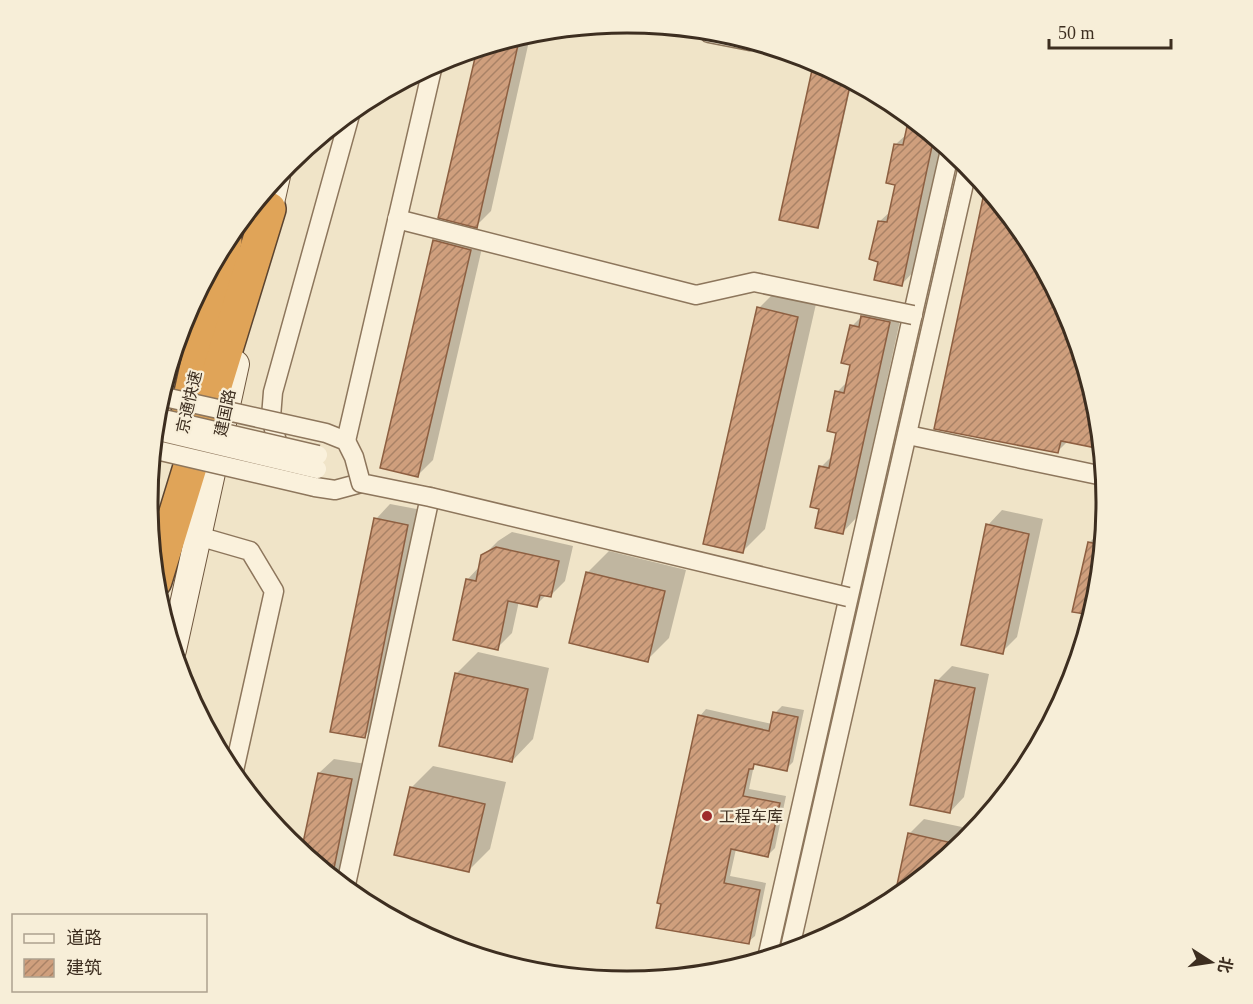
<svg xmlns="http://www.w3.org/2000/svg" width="1253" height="1004" viewBox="0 0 1253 1004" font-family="'Times New Roman','Noto Sans SC',serif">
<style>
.shadow{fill:#0003}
.building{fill:url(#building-hatch);stroke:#8d5f41;stroke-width:1.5}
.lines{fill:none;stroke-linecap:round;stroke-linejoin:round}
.street-casing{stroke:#8d765c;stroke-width:21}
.secondary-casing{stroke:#6f573f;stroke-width:28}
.highway-casing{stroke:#5b4430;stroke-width:36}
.street{stroke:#faf1dc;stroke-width:18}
.secondary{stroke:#faf1dc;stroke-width:26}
.highway{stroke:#e0a458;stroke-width:33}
.street-bridge-casing{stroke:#8d765c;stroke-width:21;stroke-linecap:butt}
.street-bridge{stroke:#faf1dc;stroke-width:18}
.poi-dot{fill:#9e2a2b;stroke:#f7eed8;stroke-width:2}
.labels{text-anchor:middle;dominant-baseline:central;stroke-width:4.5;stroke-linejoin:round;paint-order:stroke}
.street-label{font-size:16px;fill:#3d2e20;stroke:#f7eed8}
.poi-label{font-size:16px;fill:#3d2e20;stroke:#f7eed8;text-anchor:start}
.rim{fill:none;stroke:#3d2e20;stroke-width:3}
</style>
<defs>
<pattern id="building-hatch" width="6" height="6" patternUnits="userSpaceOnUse" patternTransform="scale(1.5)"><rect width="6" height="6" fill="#cf9f7d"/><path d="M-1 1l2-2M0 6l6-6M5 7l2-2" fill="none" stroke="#a98266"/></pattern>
</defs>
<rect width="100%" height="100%" fill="#f0e4c8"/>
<g class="shadow">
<path d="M531,32L491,211L476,226L440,217L478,48Z"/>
<path d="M815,62L852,81L820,224L817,227Z"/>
<path d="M911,118L943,145L916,269L902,284L880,260L879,222L892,210L897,184L896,144L908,133Z"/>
<path d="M990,193L1025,236L1070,319L1068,441L1058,451L984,199Z"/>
<path d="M450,226L485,235L433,460L418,475L435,241Z"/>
<path d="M781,286L818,295L765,529L743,551L759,308Z"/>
<path d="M903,307L857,517L843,532L821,467L833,455L838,432L837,392L848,381L852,363V326L867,311Z"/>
<path d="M390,504L422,510L379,722L364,736L376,519Z"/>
<path d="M1002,510L1043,519L1017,637L1002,652L988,525Z"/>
<path d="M1103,529L1097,596L1089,543Z"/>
<path d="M512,532L573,546L565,581L550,596L546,595L536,605L519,601L512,633L497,648L467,580L480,566L483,556L498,541Z"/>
<path d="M609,551L686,570L669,638L647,660L587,573Z"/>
<path d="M478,652L549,668L533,739L512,761L456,674Z"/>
<path d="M952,666L989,674L964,797L950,812L937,681Z"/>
<path d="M782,706L804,710L793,762L786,769L757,763L754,765L749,789L786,796L775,848L768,855L736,849L730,876L766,883L755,936L748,942L658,927L700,716L706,709L772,724L775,713Z"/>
<path d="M334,759L366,764L341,885L303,854L319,773Z"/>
<path d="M433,766L506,782L490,849L469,870L411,788Z"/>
<path d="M924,819L962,827L958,848L896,898L909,834Z"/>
</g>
<g class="building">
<path d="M520,36L477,228L438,218L477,49Z"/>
<path d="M814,61L851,81L818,228L779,220Z"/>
<path d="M909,117L934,137L902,286L874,280L878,262L869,259L878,221L887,222L895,185L886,183L894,144L903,145Z"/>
<path d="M983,198L997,201L1025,236L1070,319L1097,409L1101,449L1061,441L1058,453L934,429Z"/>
<path d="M433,240L471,250L418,477L380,468Z"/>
<path d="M757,307L798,317L743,553L703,544Z"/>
<path d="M861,316L890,322L843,534L815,528L819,509L810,507L819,466L829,468L836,433L827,431L835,391L844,393L850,365L841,363L850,325L859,327Z"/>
<path d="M374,518L408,525L365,738L330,732Z"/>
<path d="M986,524L1029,534L1003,654L961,645Z"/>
<path d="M1088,542L1102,545L1097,596L1091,615L1072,612Z"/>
<path d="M496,547L559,561L551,597L540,595L537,607L508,601L498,650L453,640L466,579L476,581L481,555Z"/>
<path d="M586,572L665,591L648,662L569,643Z"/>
<path d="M455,673L528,689L512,762L439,746Z"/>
<path d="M935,680L975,688L950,813L910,805Z"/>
<path d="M773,712L798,717L787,771L754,764L753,769H749L743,796L780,803L768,857L731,849L724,883L760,890L749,944L656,928L661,904L657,903L698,715L769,731Z"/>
<path d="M318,773L352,779L332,878L301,852Z"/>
<path d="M410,787L485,804L469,872L394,855Z"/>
<path d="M908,833L948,842L944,858L894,899Z"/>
</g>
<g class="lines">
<g class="street-casing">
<g id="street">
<path d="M707,30L709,33L750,41"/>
<path d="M908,435L1103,476"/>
<path d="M278,446L271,417L273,392L351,111"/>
<path d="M315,487L335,490L361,483"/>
<path d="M198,536L250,551L274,591L233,775"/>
<path d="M345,889L430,497"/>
<path d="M789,952L968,166"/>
<path d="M767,958L950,150"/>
</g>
</g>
<g class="secondary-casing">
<g id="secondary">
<path d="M266,225L277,176"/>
<path d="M173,650L236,364"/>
</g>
</g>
<g class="highway-casing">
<g id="highway">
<path d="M188,406L225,241"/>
<path d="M155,581L269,209"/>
</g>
</g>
<use href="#street" class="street"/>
<use href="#secondary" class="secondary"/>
<use href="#highway" class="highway"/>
<g class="street-bridge-casing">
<g id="street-bridge">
<path d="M397,219L696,295L754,282L913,315"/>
<path d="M160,396L326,433L346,441L354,457L361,483L430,497L848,597"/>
<path d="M155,417L318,455"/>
<path d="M154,430L317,469"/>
<path d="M346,441L433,65"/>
<path d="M152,449L315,487"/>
</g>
</g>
<use href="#street-bridge" class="street-bridge"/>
</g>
<circle class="poi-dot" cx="707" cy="816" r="6"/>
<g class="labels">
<g class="street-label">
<text transform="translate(189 402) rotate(-77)">京通快速</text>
<text transform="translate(225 413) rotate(-78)">建国路</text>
</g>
<g class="poi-label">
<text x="719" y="816">工程车库</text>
</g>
</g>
<path d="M0 0H1253V1004H0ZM158 502a469 469 0 1 1 938 0a469 469 0 1 1-938 0Z" fill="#f7eed8" fill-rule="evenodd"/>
<path class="rim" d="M158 502a469 469 0 1 1 938 0a469 469 0 1 1-938 0Z"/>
<rect x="12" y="914" width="195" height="78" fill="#f7eed8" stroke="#ada18e" stroke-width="1.5"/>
<rect x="24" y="934" width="30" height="9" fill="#faf1dc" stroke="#ada18e" stroke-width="1.5"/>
<text x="66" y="944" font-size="18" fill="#3d2e20">道路</text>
<rect x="24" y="959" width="30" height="18" fill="url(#building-hatch)" stroke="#ada18e" stroke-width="1.5"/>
<text x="66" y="974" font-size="18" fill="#3d2e20">建筑</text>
<g transform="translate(1211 962) rotate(102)" stroke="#f7eed8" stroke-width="4.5" paint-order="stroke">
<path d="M0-4.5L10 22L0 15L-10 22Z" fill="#3d2e20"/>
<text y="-9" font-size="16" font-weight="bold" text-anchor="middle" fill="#3d2e20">北</text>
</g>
<path d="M1049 39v9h122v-9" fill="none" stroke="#3d2e20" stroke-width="3"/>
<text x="1058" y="39" font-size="18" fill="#3d2e20" stroke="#f7eed8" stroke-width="4.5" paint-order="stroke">50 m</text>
</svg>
